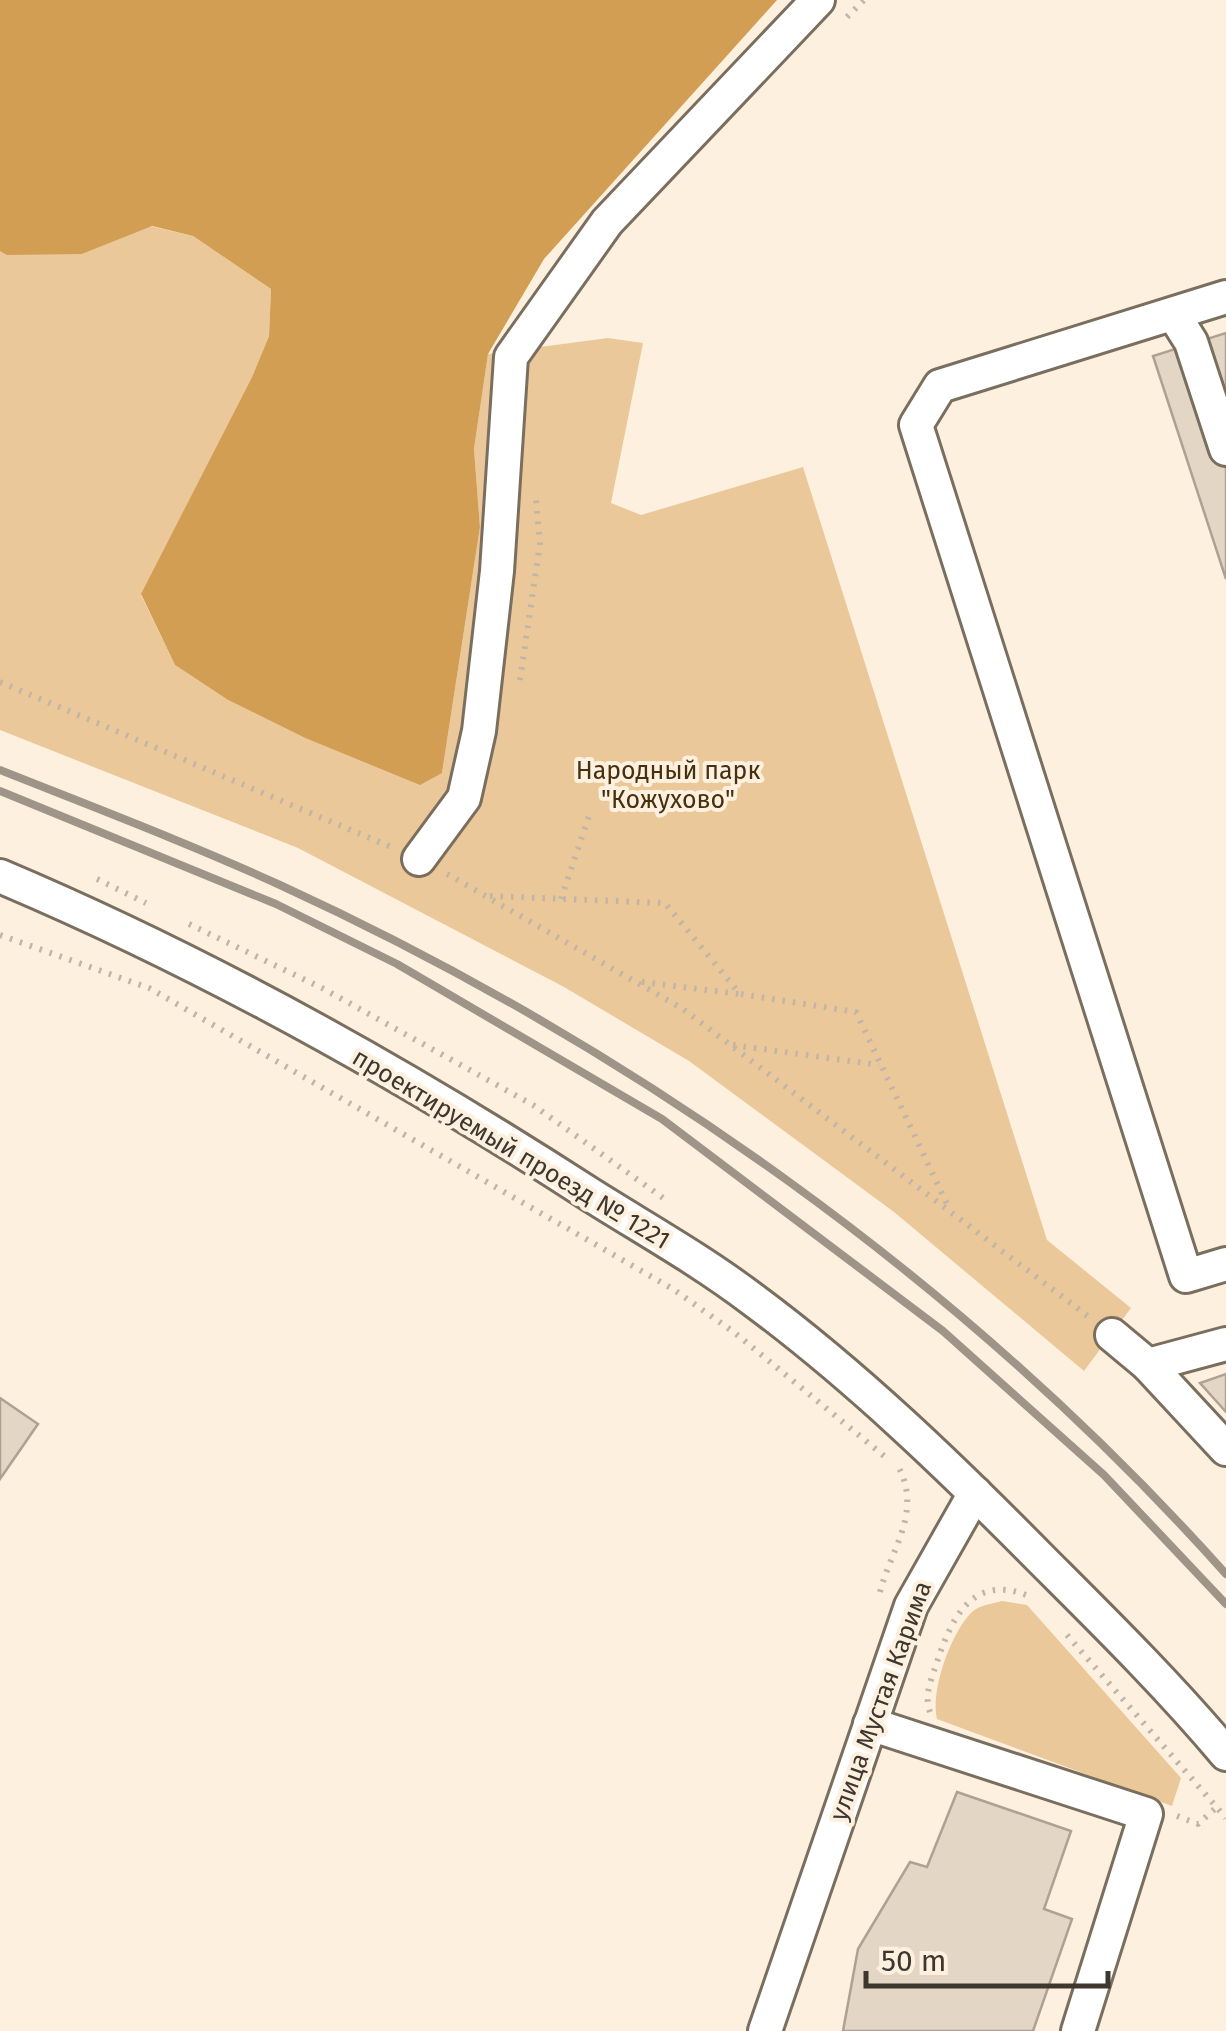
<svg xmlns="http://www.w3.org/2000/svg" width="1226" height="2031" viewBox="0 0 1226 2031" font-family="'Fira Sans',sans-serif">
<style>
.green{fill:#ebc89a}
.water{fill:#d29e53}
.building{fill:#e3d6c4;stroke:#aea191;stroke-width:2.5}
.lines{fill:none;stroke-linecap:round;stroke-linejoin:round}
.minor-casing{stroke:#7a6e5e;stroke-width:38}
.path{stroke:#c0b5a6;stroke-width:6;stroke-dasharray:2.5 8;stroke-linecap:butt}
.minor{stroke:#fff;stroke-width:32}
.rail{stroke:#9e9488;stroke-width:8}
.labels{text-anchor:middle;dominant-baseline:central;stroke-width:8;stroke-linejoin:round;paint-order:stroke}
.park-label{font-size:25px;fill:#46300f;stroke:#fef0de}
.street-label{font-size:25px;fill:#3d3730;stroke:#fef0de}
</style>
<rect width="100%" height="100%" fill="#fef0de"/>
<g class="green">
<path d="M150,226L193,236L271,289L269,336L252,377L141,595L175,665L228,700L303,737L442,773L480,527L474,449L488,354L608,338L643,343L611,503L641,515L803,467L1047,1240L1131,1308L1084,1371L894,1212L689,1061L564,987L298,848L0,730V251L82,254Z"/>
<path d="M1002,1601L1027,1605L1181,1778L1172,1806L937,1719C930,1691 951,1632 972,1612C979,1605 992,1604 1002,1601Z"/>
</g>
<path class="water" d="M0,0H777L544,259L488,354L474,449L480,527L442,773L420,785L303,737L228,700L175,665L141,594L252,377L269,336L271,289L193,236L152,226L82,254L7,255L0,251Z"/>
<g class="building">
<path d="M1226,333V579L1153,356Z"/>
<path d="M1226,1374V1412L1200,1383Z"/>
<path d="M0,1398L38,1424L0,1479Z"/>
<path d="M957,1792L1071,1831L1044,1909L1072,1919L1033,2031H843L858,1949L910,1862L927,1867Z"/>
</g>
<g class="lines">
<g class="minor-casing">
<g id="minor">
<path d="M1226,297L940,386L916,425L1186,1276L1226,1264"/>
<path d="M1174,315L1191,342L1226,449"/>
<path d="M419,859L464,798L479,731L497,571L511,357L607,222L818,0"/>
<path d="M0,876C206,963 404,1074 591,1195C645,1229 702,1261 752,1299C856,1376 951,1468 1042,1560C1105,1623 1168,1685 1226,1754"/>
<path d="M1112,1335L1148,1365L1226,1344"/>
<path d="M1148,1365L1226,1449"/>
<path d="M870,1724L1146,1814L1078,2031"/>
<path d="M765,2031L911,1606L975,1493"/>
</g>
</g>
<g class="path">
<path d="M847,17L864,0"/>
<path d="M520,680L540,543L536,499"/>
<path d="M0,682L391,847"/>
<path d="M447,874L683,1009L1089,1317"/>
<path d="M97,879L146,903"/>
<path d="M490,896L665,903L740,994L856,1012L947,1204"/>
<path d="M561,899L589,816"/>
<path d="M189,924L322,988L533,1105L666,1200"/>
<path d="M0,935L149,988L673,1289L735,1333L889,1460"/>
<path d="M642,982L739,994"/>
<path d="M733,1045L879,1065"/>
<path d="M880,1592C891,1549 922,1513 899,1468"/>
<path d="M1067,1635L1226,1818"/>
<path d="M930,1712C924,1696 931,1680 936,1665C951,1619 972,1571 1031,1597"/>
<path d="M1177,1816L1198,1824L1218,1806"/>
</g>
<use href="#minor" class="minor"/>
<g class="rail">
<path d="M0,770C93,807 188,843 280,885C635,1048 965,1282 1226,1574"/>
<path d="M0,791L276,904L397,964L662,1119L943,1331L1104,1475L1226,1604"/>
</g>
</g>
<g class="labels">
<g class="park-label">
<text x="668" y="771">Народный парк<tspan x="668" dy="29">"Кожухово"</tspan></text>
</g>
<g class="street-label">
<text transform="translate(511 1149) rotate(31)">проектируемый проезд № 1221</text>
<text transform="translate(881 1701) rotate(-70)">улица Мустая Карима</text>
</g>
</g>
<path d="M866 1971v15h242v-15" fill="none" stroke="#3d3730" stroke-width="5"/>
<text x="881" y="1971" font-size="30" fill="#3d3730" stroke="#fef0de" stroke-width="8" paint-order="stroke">50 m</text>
</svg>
